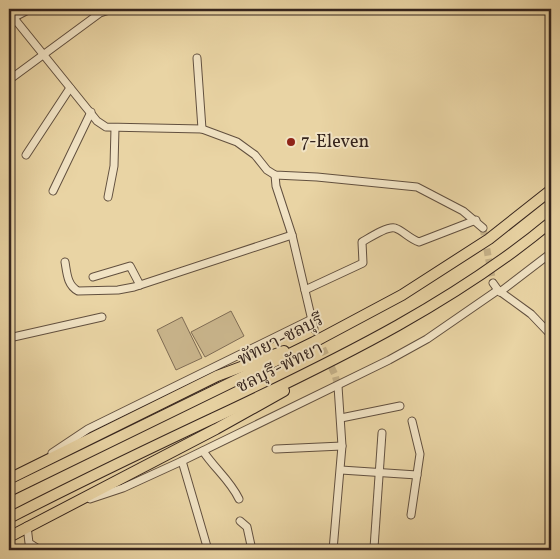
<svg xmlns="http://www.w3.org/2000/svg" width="560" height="559" viewBox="0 0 560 559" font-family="Vollkorn,'Noto Serif Thai',serif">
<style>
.green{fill:#cab68d;stroke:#806d55}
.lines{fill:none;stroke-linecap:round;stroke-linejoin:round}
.minor-tunnel{stroke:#c5b189;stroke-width:7;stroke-dasharray:7 3.5;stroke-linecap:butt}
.minor-casing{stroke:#62503f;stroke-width:9}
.highway-casing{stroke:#35241d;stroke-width:12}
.minor{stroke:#f1e3c4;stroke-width:7}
.highway{stroke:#e9d4a4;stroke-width:10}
.poi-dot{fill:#8f2418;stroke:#f1e3c4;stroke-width:2}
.labels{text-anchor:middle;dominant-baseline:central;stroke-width:4;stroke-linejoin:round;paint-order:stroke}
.poi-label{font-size:18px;fill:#35241d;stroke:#f1e3c4;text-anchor:start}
.street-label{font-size:18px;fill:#35241d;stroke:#f1e3c4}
</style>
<rect width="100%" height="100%" fill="#e9d4a4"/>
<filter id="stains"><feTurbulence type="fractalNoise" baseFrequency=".004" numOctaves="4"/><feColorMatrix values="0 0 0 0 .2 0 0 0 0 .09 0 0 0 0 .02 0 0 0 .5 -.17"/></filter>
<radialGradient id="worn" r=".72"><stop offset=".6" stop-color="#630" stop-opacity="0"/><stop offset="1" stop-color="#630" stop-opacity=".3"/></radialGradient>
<g class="green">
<path d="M231,311L244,336L205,357L191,332Z"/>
<path d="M182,317L202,358L176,370L157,330Z"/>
</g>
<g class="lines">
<g class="minor-tunnel">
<path d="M483,228L493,283"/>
<path d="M314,329L335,375L338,386"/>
</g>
<g class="minor-casing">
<g id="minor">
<path d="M9,12L97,121L106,127L202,129L237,142L255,155L267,170L275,175L317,177L417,187L463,211L483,228"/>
<path d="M9,20L30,9"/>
<path d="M197,58L202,129"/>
<path d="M9,80L100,13L112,9"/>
<path d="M26,155L70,88"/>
<path d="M275,175L276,186L292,235L314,329"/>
<path d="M53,191L91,112"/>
<path d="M108,197L114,166L115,128"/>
<path d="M65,262C67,273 67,285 78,291L118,290L134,287L292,235"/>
<path d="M93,277L130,266L140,285"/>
<path d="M493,283L498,290L531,314L551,335"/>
<path d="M305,290L363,263L362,242C369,238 387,226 395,228C402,230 410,239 419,242L476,220"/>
<path d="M500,292L551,253"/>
<path d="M9,338L102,317"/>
<path d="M341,418L400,406"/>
<path d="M276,449L342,446"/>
<path d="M203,451C214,468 230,480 239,499"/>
<path d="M52,453L88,429L310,320"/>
<path d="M182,461L208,550"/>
<path d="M341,470L417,475"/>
<path d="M90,499L123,488L182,461L389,360L427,339L498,290"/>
<path d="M411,515L420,454L412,421"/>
<path d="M240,521L247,527L252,550"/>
<path d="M27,526L29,543L40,550"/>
<path d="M374,548L382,433"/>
<path d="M333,550L342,446L338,386"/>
</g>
</g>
<g class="highway-casing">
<g id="highway">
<path d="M9,479L217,376L284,351"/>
<path d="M9,491L314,342L402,295L489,239L551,190"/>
<path d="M9,518C83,480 158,444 233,409C344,356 456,301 551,222"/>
<path d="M9,537L216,429L284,391"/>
</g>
</g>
<use href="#minor" class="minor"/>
<use href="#highway" class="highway"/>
</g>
<circle class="poi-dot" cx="291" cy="142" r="5"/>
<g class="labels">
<g class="poi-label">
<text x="301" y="142">7-Eleven</text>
</g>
<g class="street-label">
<text transform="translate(281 340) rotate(-27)">พัทยา-ชลบุรี</text>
<text transform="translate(280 368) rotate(-26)">ชลบุรี-พัทยา</text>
</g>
</g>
<rect width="560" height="559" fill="none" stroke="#e9d4a4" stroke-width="30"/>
<rect x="10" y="10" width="540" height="539" fill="none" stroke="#35241d" stroke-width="2.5"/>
<rect x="15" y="15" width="530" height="529" fill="none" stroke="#35241d"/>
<rect width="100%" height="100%" filter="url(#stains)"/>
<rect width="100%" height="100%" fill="url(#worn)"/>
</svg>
